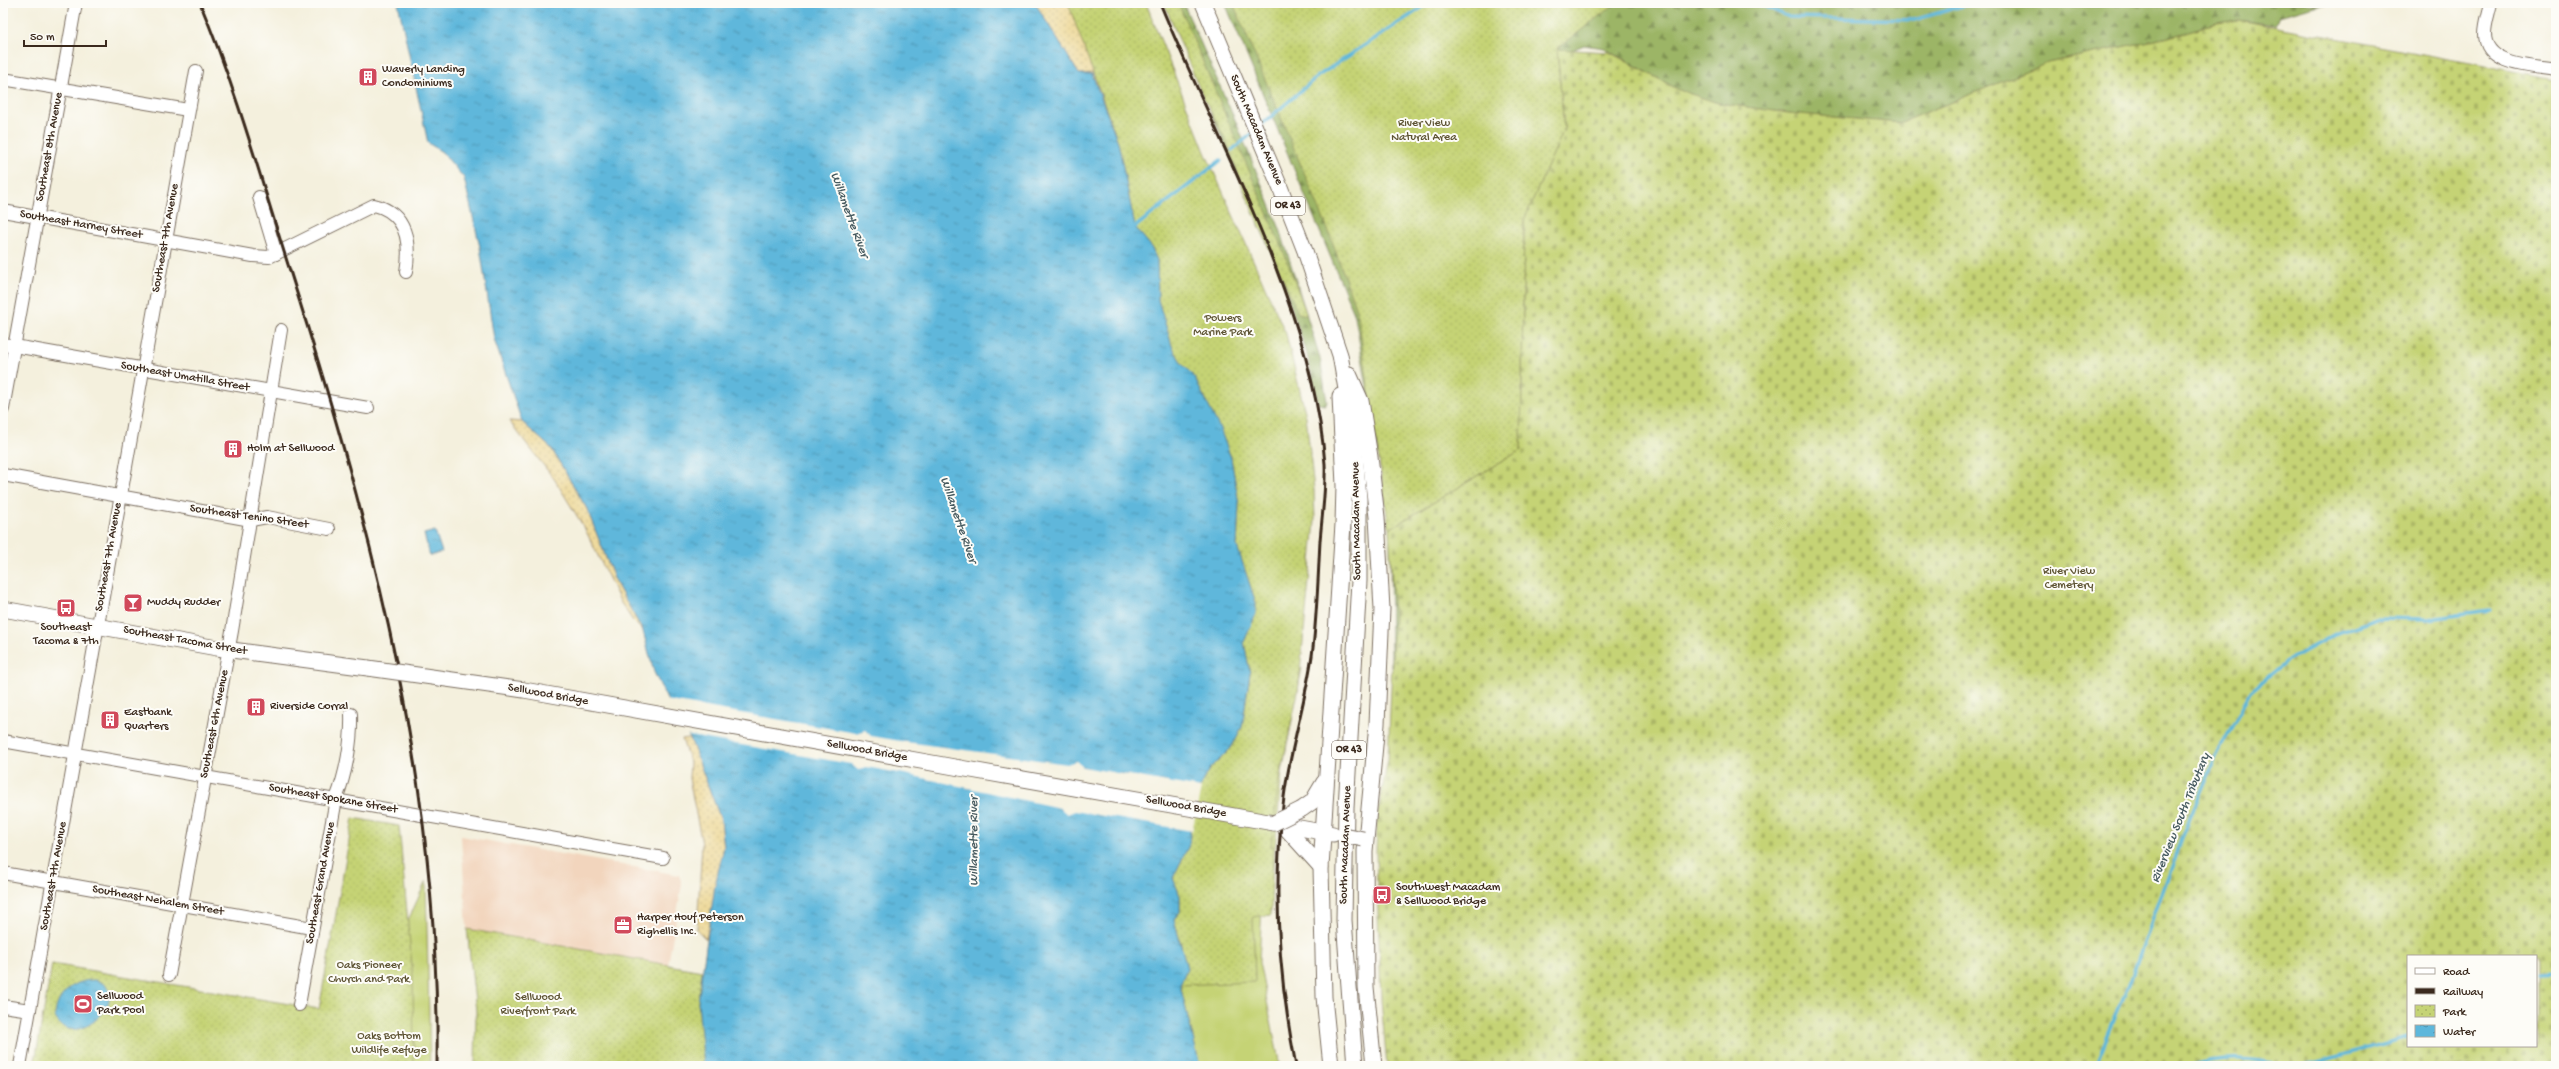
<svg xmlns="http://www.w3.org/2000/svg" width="2559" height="1069" viewBox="0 0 2559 1069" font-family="'Gochi Hand',sans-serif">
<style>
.built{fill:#f2d5bd}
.grass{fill:#c5d375;stroke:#807e4a}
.forest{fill:url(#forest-firs);stroke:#6c7042}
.sand{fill:url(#sand-dots);stroke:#94825e}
.cemetery{fill:url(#cemetery-stones);stroke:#807e4a;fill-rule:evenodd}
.park{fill:url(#park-dots);stroke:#807e4a}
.water{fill:url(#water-ripples);stroke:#4c707c}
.pier{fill:#f4f0dd}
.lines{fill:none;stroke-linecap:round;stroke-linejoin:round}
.stream{stroke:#5eb7db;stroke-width:3.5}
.minor-casing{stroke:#7c6f61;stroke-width:14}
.major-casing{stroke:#7c6f61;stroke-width:17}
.minor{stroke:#fff;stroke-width:12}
.major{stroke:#fff;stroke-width:15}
.rail{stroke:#3b2a1e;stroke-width:3}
.major-bridge-casing{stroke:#7c6f61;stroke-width:17;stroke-linecap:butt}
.major-bridge{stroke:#fff;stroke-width:15}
.labels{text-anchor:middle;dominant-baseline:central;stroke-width:4;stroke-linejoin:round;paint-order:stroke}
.shield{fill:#fdfcf7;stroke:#75695f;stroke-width:1}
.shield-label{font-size:11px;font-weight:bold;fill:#3b2a1e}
.poi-label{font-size:12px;fill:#3b2a1e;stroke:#fdfcf7;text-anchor:start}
.park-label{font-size:12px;fill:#5e5434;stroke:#fdfcf7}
.street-label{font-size:12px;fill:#3b2a1e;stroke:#fdfcf7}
.water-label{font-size:13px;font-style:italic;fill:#475b60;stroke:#fdfcf7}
</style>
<defs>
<pattern id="forest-firs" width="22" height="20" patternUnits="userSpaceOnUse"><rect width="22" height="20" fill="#9cb566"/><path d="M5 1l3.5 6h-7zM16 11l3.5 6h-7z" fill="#809353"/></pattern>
<pattern id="sand-dots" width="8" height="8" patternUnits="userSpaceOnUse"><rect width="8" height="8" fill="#eeda9e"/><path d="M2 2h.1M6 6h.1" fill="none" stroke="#cdbb88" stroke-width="1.8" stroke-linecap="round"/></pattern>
<pattern id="cemetery-stones" width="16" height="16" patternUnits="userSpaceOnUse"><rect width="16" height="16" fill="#c5d375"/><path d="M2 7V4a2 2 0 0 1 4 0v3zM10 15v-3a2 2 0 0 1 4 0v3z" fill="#aab565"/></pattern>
<pattern id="park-dots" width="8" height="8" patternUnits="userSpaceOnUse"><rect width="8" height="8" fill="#c5d375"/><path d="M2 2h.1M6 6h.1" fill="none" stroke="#aab565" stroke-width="1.8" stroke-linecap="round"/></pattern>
<pattern id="water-ripples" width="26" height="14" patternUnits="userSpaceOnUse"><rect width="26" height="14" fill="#5eb7db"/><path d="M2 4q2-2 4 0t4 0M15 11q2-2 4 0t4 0" fill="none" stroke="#4f95b1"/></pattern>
</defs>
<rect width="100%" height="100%" fill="#fdfcf7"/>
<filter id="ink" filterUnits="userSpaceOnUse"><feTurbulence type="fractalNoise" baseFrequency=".025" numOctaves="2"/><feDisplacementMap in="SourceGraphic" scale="8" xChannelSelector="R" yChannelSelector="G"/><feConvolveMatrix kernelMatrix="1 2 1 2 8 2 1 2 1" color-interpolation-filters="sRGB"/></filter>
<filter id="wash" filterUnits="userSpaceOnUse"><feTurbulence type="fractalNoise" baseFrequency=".012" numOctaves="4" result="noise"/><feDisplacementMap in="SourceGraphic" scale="16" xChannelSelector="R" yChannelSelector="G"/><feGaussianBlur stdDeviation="0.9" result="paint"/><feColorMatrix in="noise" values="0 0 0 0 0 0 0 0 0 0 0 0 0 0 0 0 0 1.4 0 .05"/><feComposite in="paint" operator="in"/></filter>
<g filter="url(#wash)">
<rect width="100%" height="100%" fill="#f4f0dd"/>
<path class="built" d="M461,836L679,875L682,884L668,965L467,929Z"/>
<g class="grass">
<path d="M1302,668L1282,772L1271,891L1263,890L1259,962L1280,1066H1200L1180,985L1298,672Z"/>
<path d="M426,881L430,1066H408L400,938Z"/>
</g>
<g class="forest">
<path d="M1164,3H1183L1236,122L1280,229L1320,358L1327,402L1325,405L1318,404L1307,354L1281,276Z"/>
<path d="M1225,3H2345L2318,5L2279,16L2275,25L2239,20L2216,23L2169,37L2048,63L1900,123L1788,113L1718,103L1679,90L1604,48L1584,45L1567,52L1463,1066L1438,698L1391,668L1390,526L1355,316Z"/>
</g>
<g class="sand">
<path d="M1035,3H1076L1104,72L1079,74Z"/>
<path d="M509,421L522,422L551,448L587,509L616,583L643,631L633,621L621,603L585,529L555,480Z"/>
<path d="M690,738L721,820L724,847L706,939L697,930L702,844L689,778L690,763L682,739Z"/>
</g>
<path class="cemetery" d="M2239,20L2556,79V1066H1387L1381,1000L1376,854L1377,817L1388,759L1394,614L1389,529L1521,450L1524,219L1564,129L1557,49L1609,52L1679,90L1718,103L1788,113L1900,123L2048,63L2169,37L2216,23ZM2408,956H2536V1046H2408Z"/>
<g class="park">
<path d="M1068,3H1146L1205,152L1286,334L1306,416L1314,490L1315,521L1298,692L1279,780L1271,846H1273L1271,915L1253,917L1255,982L1180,985L1187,968L1174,919L1180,912V896L1173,878L1189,845L1191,822L1198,791L1210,769L1231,748L1242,727L1250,673L1244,642L1255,614L1256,603L1237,546L1239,504L1231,458L1220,429L1193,375L1182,364L1172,346L1158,300L1157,260L1150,245L1135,227L1118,142Z"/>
<path d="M1164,3H1178L1286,258L1307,315L1298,313L1243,188L1227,142L1203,97Z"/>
<path d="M1233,3H1616L1557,49L1564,129L1524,220L1521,450L1389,529L1358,315L1329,232Z"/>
<path d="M353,818L399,826L413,977L414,1066H34L52,964L319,1009Z"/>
<path d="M467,929L702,971L698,1002L704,1066H475L476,1011Z"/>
</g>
<g class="water">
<path d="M398,3H1035L1079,74H1092L1118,142L1135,227L1150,245L1157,260L1158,300L1172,346L1182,364L1193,375L1220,429L1231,458L1239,504L1237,546L1256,603V614L1244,642L1250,673L1242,727L1231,748L1210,769L1198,791L1191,822L1189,845L1173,878L1180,896V912L1174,919L1187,968L1180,985L1200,1066H704L698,1002L715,885L724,847L721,820L690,738L671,708L654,672L643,631L616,583L587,509L551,448L522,422L494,339L480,247L464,178L442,152L428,143Z"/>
<path d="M435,531L442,552L430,556L424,534Z"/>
<path d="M95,980C138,992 74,1056 55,1017C55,996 74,979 95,980Z"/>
</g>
<path class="pier" d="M665,700L856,733L865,730L871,736L906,742L1067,764L1076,761L1083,767L1201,788L1192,831L1075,811L1067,814L1060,808L900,773L866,767L858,770L851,764L685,735Z"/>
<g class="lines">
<g class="stream">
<path d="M1757,3L1789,17L1914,20L1972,3"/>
<path d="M1259,127L1318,76L1429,3"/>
<path d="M1232,150L1253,133"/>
<path d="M1135,227L1221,160"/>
<path d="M2536,974L2556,973"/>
<path d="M2095,1066L2131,979L2190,817L2216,757L2250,692L2288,660L2335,634L2379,618L2428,619L2491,611"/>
<path d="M2190,1066C2224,1055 2253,1058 2287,1066"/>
<path d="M2303,1066L2408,1037"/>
</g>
</g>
</g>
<g filter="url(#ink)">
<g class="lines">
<g class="minor-casing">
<g id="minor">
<path d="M2491,3C2489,13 2485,23 2485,34C2485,66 2533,66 2556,70"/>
<path d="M3,79L188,110"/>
<path d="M259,197L276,254"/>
<path d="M3,211L253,256L269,257L374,205C407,213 411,243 406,272"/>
<path d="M3,344L368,408"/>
<path d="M3,409L76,3"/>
<path d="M3,475L251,520L267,517L329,529"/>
<path d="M3,741L663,858"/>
<path d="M3,873L312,928"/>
<path d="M169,975L232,631L281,330"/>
<path d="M299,1005L336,799C346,774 352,741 351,714"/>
<path d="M3,1006L30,1010"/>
<path d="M20,1066L196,71"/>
</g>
</g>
<g class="major-casing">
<g id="major">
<path d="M1203,3L1280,187L1305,251L1340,355L1353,429L1359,499V581L1346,808L1344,920L1355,1066"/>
<path d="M1349,374L1361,401L1370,457L1377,517L1382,609L1377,724L1365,851L1366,987L1374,1066"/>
<path d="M3,609L217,648L368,668"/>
<path d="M960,768L1274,823"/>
<path d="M1302,809L1312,802L1324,782"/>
<path d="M1283,825L1333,834"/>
<path d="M1283,825L1321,867"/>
<path d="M1331,1066L1324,997L1321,867L1343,524L1344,486L1340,396"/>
</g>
</g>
<use href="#minor" class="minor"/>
<use href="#major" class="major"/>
<g class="rail">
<path d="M200,3C237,91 262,183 291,274C374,536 441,789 437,1066"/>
<path d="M1160,3C1219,147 1313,307 1325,464C1326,489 1322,516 1320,541C1318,579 1317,618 1312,656C1305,704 1290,750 1284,797C1272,888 1278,976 1296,1066"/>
</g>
<g class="major-bridge-casing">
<g id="major-bridge">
<path d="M368,668L524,690L960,768"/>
<path d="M1274,823L1302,809"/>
<path d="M1343,835L1363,839"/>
</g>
</g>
<use href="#major-bridge" class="major-bridge"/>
</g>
</g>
<defs>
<g id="building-square" transform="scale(1)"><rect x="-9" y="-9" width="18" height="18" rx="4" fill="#d1495b" stroke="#fdfcf7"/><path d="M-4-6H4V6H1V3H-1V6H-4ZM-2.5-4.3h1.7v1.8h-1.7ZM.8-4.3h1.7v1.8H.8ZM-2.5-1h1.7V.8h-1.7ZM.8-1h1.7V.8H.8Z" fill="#fff"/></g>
<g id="bar-square" transform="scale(1)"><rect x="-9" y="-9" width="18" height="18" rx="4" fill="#d1495b" stroke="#fdfcf7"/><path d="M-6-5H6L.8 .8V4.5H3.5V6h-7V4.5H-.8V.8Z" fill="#fff"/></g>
<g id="bus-square" transform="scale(1)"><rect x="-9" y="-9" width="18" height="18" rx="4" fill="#d1495b" stroke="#fdfcf7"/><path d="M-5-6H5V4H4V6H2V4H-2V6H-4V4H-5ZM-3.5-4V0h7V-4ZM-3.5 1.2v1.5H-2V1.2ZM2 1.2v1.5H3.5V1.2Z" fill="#fff"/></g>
<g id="office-square" transform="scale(1)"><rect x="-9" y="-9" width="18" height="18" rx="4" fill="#d1495b" stroke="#fdfcf7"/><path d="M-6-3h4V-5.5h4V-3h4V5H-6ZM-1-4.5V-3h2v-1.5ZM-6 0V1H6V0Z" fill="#fff"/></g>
<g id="stadium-square" transform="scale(1)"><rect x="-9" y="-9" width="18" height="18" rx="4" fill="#d1495b" stroke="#fdfcf7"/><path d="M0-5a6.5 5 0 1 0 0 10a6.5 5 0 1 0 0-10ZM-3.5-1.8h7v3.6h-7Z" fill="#fff"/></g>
</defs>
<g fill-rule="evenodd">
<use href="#building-square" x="368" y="77"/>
<use href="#building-square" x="233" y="449"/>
<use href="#bar-square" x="133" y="603"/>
<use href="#bus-square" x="66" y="608"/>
<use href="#building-square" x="256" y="707"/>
<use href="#building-square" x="110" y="720"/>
<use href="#bus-square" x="1382" y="895"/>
<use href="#office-square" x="623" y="925"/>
<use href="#stadium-square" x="83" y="1004"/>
</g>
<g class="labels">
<g class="shield">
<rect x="1271" y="197" width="34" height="18" rx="3"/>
<rect x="1332" y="741" width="34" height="18" rx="3"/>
</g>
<g class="shield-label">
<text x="1288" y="206">OR 43</text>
<text x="1349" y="750">OR 43</text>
</g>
<g class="poi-label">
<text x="382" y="70">Waverly Landing<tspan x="382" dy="14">Condominiums</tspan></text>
<text x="247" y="449">Holm at Sellwood</text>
<text x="147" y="603">Muddy Rudder</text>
<text x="66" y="628" text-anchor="middle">Southeast<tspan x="66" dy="14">Tacoma &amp; 7th</tspan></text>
<text x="270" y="707">Riverside Corral</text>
<text x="124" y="713">Eastbank<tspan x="124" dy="14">Quarters</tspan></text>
<text x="1396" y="888">Southwest Macadam<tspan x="1396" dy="14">&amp; Sellwood Bridge</tspan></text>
<text x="637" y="918">Harper Houf Peterson<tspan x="637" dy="14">Righellis Inc.</tspan></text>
<text x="97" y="997">Sellwood<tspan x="97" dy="14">Park Pool</tspan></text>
</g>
<g class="park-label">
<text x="1424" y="124">River View<tspan x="1424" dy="14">Natural Area</tspan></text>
<text x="1223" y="319">Powers<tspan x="1223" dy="14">Marine Park</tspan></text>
<text x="2069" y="572">River View<tspan x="2069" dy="14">Cemetery</tspan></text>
<text x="369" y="966">Oaks Pioneer<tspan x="369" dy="14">Church and Park</tspan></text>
<text x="538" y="998">Sellwood<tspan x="538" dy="14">Riverfront Park</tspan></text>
<text x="389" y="1037">Oaks Bottom<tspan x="389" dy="14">Wildlife Refuge</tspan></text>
</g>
<g class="street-label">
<text transform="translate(1256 130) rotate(67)">South Macadam Avenue</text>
<text transform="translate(50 147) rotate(-80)">Southeast 8th Avenue</text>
<text transform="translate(81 225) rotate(10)">Southeast Harney Street</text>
<text transform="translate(166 238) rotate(-80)">Southeast 7th Avenue</text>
<text transform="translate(185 377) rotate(10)">Southeast Umatilla Street</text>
<text transform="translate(249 517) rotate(8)">Southeast Tenino Street</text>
<text transform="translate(1357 521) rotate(-91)">South Macadam Avenue</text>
<text transform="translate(109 557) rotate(-80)">Southeast 7th Avenue</text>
<text transform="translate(185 641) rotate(10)">Southeast Tacoma Street</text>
<text transform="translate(548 695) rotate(10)">Sellwood Bridge</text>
<text transform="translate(215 724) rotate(-79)">Southeast 6th Avenue</text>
<text transform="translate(867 751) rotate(10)">Sellwood Bridge</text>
<text transform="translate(333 799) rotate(10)">Southeast Spokane Street</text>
<text transform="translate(1186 807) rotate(10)">Sellwood Bridge</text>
<text transform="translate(1346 845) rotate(-88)">South Macadam Avenue</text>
<text transform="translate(54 876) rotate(-80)">Southeast 7th Avenue</text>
<text transform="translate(321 883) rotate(-80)">Southeast Grand Avenue</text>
<text transform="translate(158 901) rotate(10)">Southeast Nehalem Street</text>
</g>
<g class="water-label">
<text transform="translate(849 215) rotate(70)">Willamette River</text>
<text transform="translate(958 520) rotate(71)">Willamette River</text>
<text transform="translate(2181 818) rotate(-68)">Riverview South Tributary</text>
<text transform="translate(974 841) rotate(-90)">Willamette River</text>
</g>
</g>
<rect width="2559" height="1069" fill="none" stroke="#fdfcf7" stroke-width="16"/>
<rect x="2407" y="955" width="130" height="92" fill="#fdfcf7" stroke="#afa8a0"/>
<rect x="2415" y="968" width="20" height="6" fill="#ffffff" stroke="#afa8a0"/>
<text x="2443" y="975" font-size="12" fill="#3b2a1e">Road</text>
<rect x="2415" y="988" width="20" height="6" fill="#3b2a1e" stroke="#afa8a0"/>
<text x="2443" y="995" font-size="12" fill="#3b2a1e">Railway</text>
<rect x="2415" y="1005" width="20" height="12" fill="url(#park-dots)" stroke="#afa8a0"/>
<text x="2443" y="1015" font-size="12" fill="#3b2a1e">Park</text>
<rect x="2415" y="1025" width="20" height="12" fill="url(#water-ripples)" stroke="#afa8a0"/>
<text x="2443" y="1035" font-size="12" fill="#3b2a1e">Water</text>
<path d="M24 40v6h82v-6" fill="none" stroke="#3b2a1e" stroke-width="2"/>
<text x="30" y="40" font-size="12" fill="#3b2a1e" stroke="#fdfcf7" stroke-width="3" paint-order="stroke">50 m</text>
</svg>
